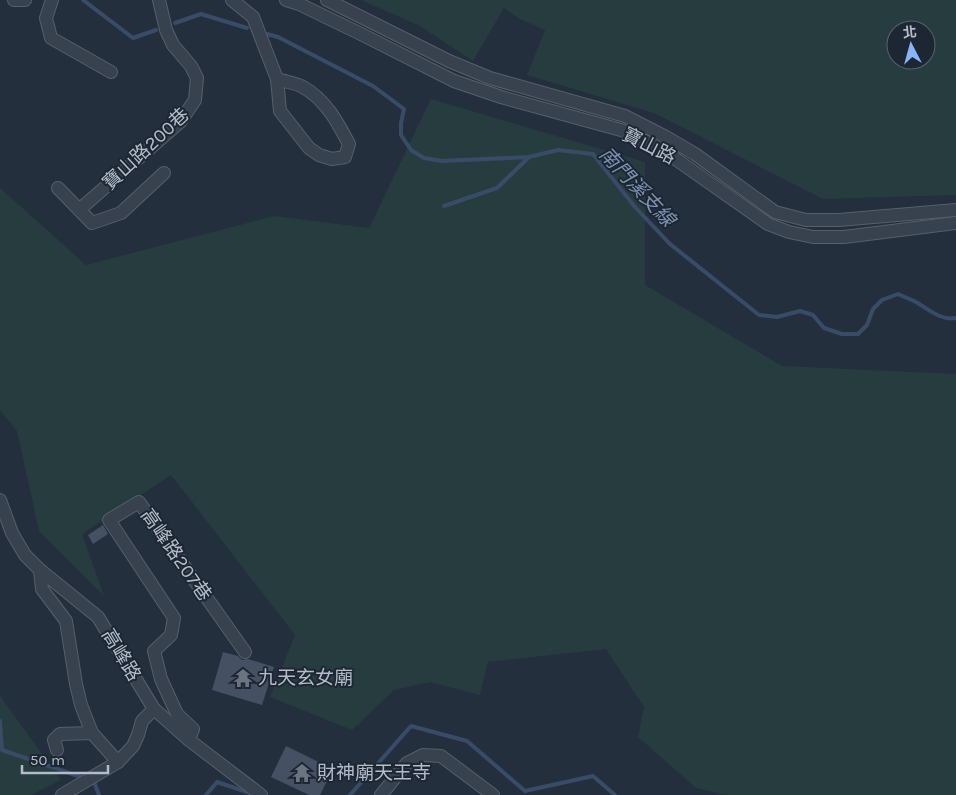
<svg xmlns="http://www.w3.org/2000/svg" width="956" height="795" viewBox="0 0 956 795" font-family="Karla,'Noto Sans TC',sans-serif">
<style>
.green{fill:#263c3f;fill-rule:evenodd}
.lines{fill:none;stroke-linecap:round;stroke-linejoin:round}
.stream{stroke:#394c67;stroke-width:4}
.building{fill:#455162}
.minor-casing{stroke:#565f6c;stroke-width:14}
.minor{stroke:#38414e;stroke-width:12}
.labels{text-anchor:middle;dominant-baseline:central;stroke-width:4;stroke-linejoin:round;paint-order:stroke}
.street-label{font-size:19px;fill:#b4bcc9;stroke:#1d2633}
.poi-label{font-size:19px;fill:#b4bcc9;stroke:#1d2633;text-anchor:start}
.water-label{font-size:20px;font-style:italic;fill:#7c92b1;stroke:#1d2633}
</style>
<rect width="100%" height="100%" fill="#242f3e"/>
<g class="green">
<path d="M361,0H956V195L823,199L654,113L527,75L545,30L520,19L504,8L473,61L420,26ZM896,30H926V60H896Z"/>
<path d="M431,99L645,162V285L782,366L956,374V795H728L696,788L638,737L644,707L606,649L488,662L480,695L430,682L394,690L352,730L270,697L295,635L171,475L82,534L104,596L39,531L17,431L0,410V188L86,265L274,216L369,228Z"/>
<path d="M0,696L61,780L31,795H0Z"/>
</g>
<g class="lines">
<g class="stream">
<path d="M83,0L133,38L156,30"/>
<path d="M175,23L201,14L247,28"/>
<path d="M267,34L278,37L373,86L404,109L401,123V135L411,150L424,158L442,161L529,157L558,150L593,154L635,207L670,244L759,315L777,317L800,311L813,315L824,328L842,334H858L867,325L873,309L882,300L898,294C904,297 910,299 916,302C928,309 941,321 956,318"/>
<path d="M444,206L497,188L529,157"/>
<path d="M0,721L2,750L84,778"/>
<path d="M91,781L94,782L99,795"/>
<path d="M206,795L217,782L247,792"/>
<path d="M350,795L411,726L467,741L525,791L593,776L615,795"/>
</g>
</g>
<g class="building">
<path d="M103,525L108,534L93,544L88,535Z"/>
<path d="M223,652L238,656L242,660L248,659L274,667L262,705L212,690Z"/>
<path d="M286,746L333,769L320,795H309L271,777Z"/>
</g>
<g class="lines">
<g class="minor-casing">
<g id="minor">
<path d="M14,0H25"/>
<path d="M52,0L46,18L51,38L111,72"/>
<path d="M232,0L253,17L277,79L280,111L309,148L319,155L332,159L345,157L349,144C338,123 326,100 303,87C296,83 286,82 277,79"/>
<path d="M286,0L299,4L359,33L454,81L501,97L621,130L660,148L768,224L789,232L813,237H844L956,223"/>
<path d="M327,0L449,61L490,78L625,116L666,137L695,154L775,212L806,220H839L956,210"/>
<path d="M58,188L92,223L121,213L164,173"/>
<path d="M79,210L180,122L195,100L197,78L191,66L173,45L166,30L159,0"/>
<path d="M0,500L12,533L25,555L40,570L98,617L154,709L189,740L261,795"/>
<path d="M40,570L42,589L66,621L76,684L81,705L92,733L118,762"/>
<path d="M189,740L193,729L177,714L161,679L154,651L171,635L174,618L109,520L139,502L245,652"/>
<path d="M57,750L54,740L60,734L92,733"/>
<path d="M62,795L118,762L133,746L138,735L142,721L154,709"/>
<path d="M381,795L407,763L423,755L441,756L493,795"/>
</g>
</g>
<use href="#minor" class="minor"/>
</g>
<defs>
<g id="temple-bare" transform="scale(1.5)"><path d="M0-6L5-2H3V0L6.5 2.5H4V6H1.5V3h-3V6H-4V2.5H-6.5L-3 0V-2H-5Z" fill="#6b7280" stroke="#1d2633" stroke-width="2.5" paint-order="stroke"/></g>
</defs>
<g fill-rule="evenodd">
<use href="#temple-bare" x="243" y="678"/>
<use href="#temple-bare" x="302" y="773"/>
</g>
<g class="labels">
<g class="street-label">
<text transform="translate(649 146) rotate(27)">寶山路</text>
<text transform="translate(146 149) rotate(-43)">寶山路200巷</text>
<text transform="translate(176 555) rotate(55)">高峰路207巷</text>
<text transform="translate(121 655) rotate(59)">高峰路</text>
</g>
<g class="poi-label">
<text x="258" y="678">九天玄女廟</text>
<text x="317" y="773">財神廟天王寺</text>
</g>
<g class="water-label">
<text transform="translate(637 187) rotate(47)">南門溪支線</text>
</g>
</g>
<g transform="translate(911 45) rotate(354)"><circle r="24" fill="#1d2633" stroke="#59626f"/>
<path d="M0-4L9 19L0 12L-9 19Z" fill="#8ab4f8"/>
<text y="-8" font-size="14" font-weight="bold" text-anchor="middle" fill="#b4bcc9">北</text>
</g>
<path d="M22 765v8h86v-8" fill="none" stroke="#b4bcc9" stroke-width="2.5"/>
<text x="30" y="765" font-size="15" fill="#b4bcc9" stroke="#1d2633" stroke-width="4" paint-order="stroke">50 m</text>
</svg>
